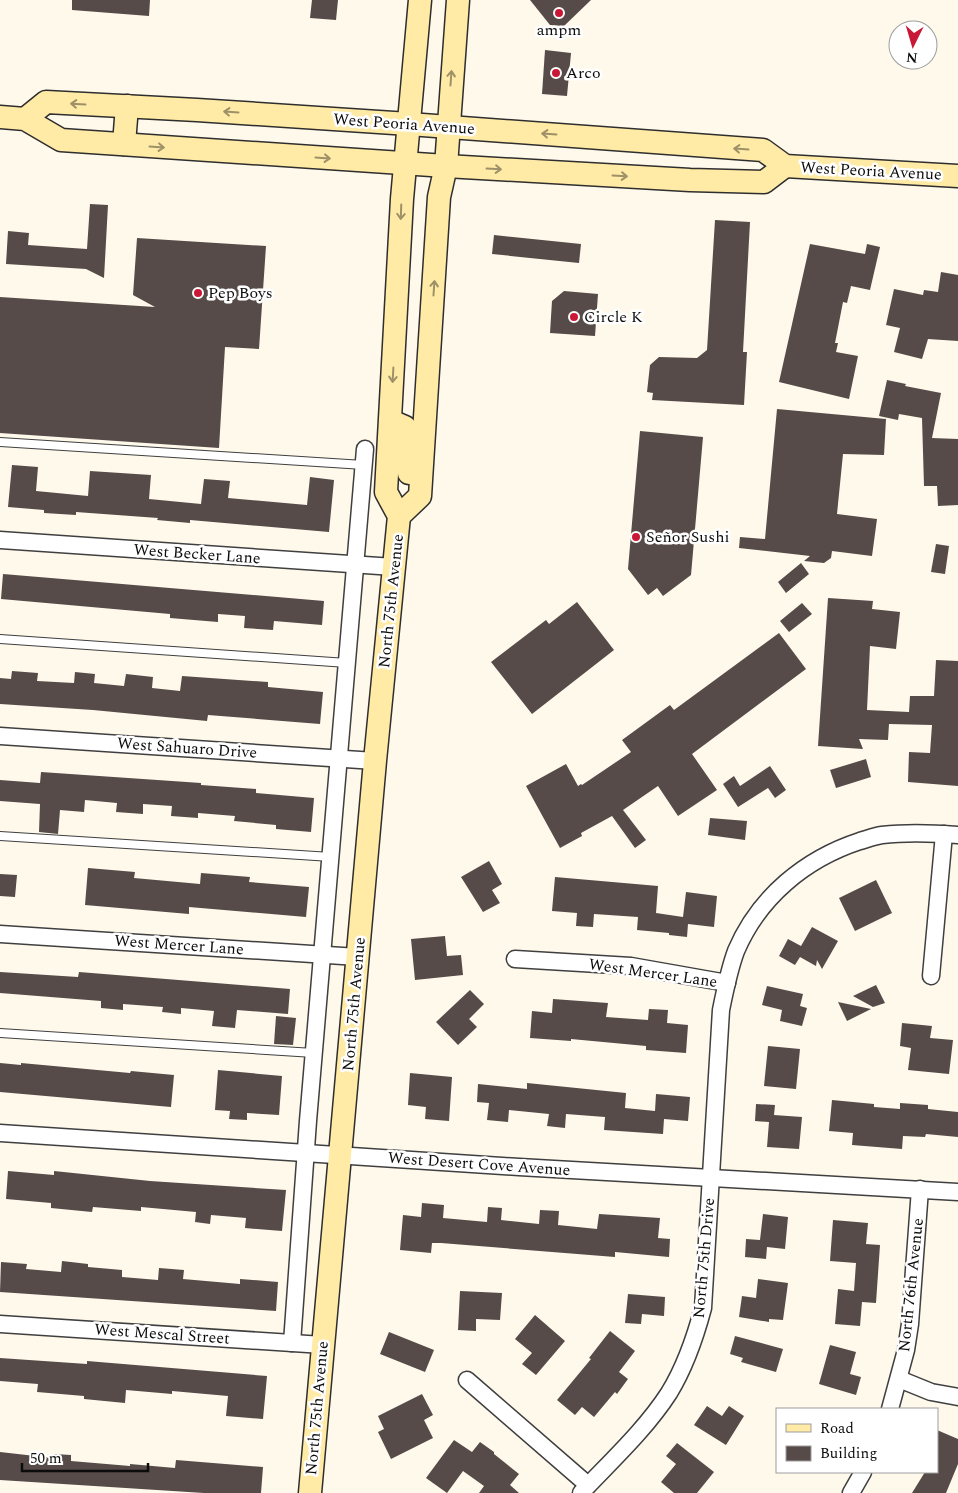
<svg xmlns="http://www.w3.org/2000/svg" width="958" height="1493" viewBox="0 0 958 1493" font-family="Spectral,serif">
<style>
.building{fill:#564b48}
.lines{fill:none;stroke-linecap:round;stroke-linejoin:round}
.service-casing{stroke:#3f3f3f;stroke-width:10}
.minor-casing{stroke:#3f3f3f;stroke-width:19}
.secondary-casing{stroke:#2e2e2e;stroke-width:25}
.service{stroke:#fff;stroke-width:8}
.minor{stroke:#fff;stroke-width:16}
.secondary{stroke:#ffeaa6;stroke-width:22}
.oneway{stroke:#9e9168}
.poi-dot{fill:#c91836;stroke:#fff;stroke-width:2}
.labels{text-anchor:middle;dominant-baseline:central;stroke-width:5;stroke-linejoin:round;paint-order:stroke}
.poi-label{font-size:16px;fill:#0c0c0c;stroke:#fff;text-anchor:start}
.street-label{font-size:16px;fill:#0c0c0c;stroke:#fff}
</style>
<rect width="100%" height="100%" fill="#fff9eb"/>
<g class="building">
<path d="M72,0H150L149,16L72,10Z"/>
<path d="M312,0H338L336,20L310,18Z"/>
<path d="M530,0H591L564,26L550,25Z"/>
<path d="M545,50L571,53L567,96L542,94Z"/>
<path d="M90,204L108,205L104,278L86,269L6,264L8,231L29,233L28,245L87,249Z"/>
<path d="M715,220L750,222L743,352H747L744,405L652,400L653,393L647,392L650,365L659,357L697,358L707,350Z"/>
<path d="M494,235L581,244L579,263L492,254Z"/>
<path d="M137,238L266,246L259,349L225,347L219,448L0,433V297L155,307L133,295Z"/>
<path d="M810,244L865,254L867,244L880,247L870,290L851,286L847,303L843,302L835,343H838L836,352L858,356L849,399L779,382Z"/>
<path d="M941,272L958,275V341L928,339L922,359L894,352L900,328L886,325L894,289L923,295L924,290L938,292Z"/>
<path d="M564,291L598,294L595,336L550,333L552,301Z"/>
<path d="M887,380L906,384L905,386L941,393L932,438L958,439V505L938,506L937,486H924L922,418L899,414L898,420L879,416Z"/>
<path d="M777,409L886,419L884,455L843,454L837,514L877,519L872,556L832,551L831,558L824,563L804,561L810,556L739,548L740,537L765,539Z"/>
<path d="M640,431L703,437L691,575L663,596L657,588L648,595L628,569Z"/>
<path d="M12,465L38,467L36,491L88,496L90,471L151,475L149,499L201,504L204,479L230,481L228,498L307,505L310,477L334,480L329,532L190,520V523L157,520L158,518L76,512V515L44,513V510L8,507Z"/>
<path d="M936,544L949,546L945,574L931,572Z"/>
<path d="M801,563L809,574L786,593L778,582Z"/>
<path d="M3,574L324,601L322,625L274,621L273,630L244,628L245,616L218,614V622L170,618V614L1,599Z"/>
<path d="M828,598L873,601L872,609L900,612L896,649L870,646L867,710L909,712L910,696H934L936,660L958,661V786L908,782L909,752L930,753L932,725L889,724L888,740L859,739L863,749L818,746Z"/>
<path d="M577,602L614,650L532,714L491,662L546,620L549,624Z"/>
<path d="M802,603L812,614L789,632L780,621Z"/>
<path d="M779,633L806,669L692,754L717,790L678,816L658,786L623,810L646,840L635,848L612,816L581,833L582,836L560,848L526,786L566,764L578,786L581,784L582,785L631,752L622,740L670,705L674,710Z"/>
<path d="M12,671L38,673L37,681L74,683L75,672L95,674L94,683L124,686L126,674L153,677L152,688L180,691L182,676L268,682V687L323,692L320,724L208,715L207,721L93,710L0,704V678L11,679Z"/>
<path d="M866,759L871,777L836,788L830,770Z"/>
<path d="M770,766L786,790L775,798L768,788L738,807L723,784L734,776L740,786Z"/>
<path d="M41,772L201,783V785L256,789V793L314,798L311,832L276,829V825L234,821L235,816L198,813V818L171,816L172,806L143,804V814L116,812L117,803L85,800L84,812L60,810L58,834L39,832L40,804L0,801V780L40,783Z"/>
<path d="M710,818L747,821L745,840L708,835Z"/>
<path d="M489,861L502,884L492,890L500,903L483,912L461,877Z"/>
<path d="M88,868L135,872L134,878L200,884L201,873L250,877L249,882L309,887L306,917L189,907V914L85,905Z"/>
<path d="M0,874L17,875L15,897L0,896Z"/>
<path d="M555,877L658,886L656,913L683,917L686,892L717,896L714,927L688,924L687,937L669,935V933L637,930L638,917L594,914L593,927L576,926L577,913L552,911Z"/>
<path d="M876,880L892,913L855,931L839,898Z"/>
<path d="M812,927L838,941L822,969L817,960L816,966L800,957L795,965L779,956L788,939L801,946Z"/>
<path d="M445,936L447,956L461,955L463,975L415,980L411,939Z"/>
<path d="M0,972L78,977L79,972L290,989L288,1014L237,1010L235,1028L212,1026L214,1011L181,1008V1014L162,1012L163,1007L123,1004V1010L101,1008V1001L0,993Z"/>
<path d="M876,985L885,1003L873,1007L853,996Z"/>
<path d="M767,986L803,994L800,1006L807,1008L802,1026L780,1021L782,1010L762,1005Z"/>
<path d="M470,990L484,1004L469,1019L477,1027L458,1045L436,1022Z"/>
<path d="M553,999L608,1003L606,1017L648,1020L649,1009L668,1010L667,1023L688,1025L686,1053L646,1050V1046L571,1039V1041L530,1038L532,1011L552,1013Z"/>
<path d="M838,1002L871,1009L847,1021Z"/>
<path d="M276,1016L296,1018L293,1045L274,1044Z"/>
<path d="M902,1023L932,1026L930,1038L953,1040L949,1074L908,1070L911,1048L900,1046Z"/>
<path d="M768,1046L800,1049L796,1089L764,1086Z"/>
<path d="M0,1063L21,1065V1063L130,1073L131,1071L174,1075L171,1107L0,1092Z"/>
<path d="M218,1070L282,1076L279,1115L247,1113V1120L229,1119L230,1111L215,1110Z"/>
<path d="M410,1073L452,1077L449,1121L425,1119L426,1107L408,1105Z"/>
<path d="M527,1083L626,1093L625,1108L655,1111L656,1094L690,1097L688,1121L664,1119L663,1134L604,1130L605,1117L566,1114L565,1128L547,1126L549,1114L509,1110L508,1122L487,1120L489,1103L477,1102L478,1084L527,1089Z"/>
<path d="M832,1100L874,1104V1107L900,1109V1103L928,1105V1109L958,1112V1137L926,1134L925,1137L903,1136L902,1149L852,1145L853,1133L829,1131Z"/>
<path d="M756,1104L775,1105L774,1115L802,1117L799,1149L767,1147L769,1122L755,1121Z"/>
<path d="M8,1171L54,1175V1171L150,1181L286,1190L282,1231L245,1228L246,1218L211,1215L210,1224L195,1222L196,1212L141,1207V1211L93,1207L92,1212L51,1208V1203L6,1199Z"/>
<path d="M422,1203L444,1205L443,1218L487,1222L488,1207L502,1208L501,1220L539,1224L540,1210L559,1211L558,1225L597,1229L599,1214L660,1218L658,1238L670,1239L669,1257L615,1252V1257L441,1243H432L431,1253L400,1250L403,1215L421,1217Z"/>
<path d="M763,1214L788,1217L785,1249L767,1247L766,1259L745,1257L746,1239L760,1240Z"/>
<path d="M833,1220L868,1223L866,1244L880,1245L876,1303L862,1302L860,1326L835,1324L838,1289L854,1291L856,1263L830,1261Z"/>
<path d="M62,1261L88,1264V1267L122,1270V1277L158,1280L159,1268L184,1270L183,1279L240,1284V1279L278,1282L276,1311L0,1292L1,1262L27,1264L26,1269L61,1272Z"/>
<path d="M758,1279L788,1283L783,1320L769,1319V1322L739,1317L742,1296L756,1298Z"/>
<path d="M460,1291L502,1293L500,1320L476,1319V1331L458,1330Z"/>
<path d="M628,1294L665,1297L664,1316L642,1314L641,1324L625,1323Z"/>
<path d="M535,1315L565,1341L536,1375L522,1364L532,1353L515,1339Z"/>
<path d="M610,1331L635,1351L619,1372L628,1379L617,1394L615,1392L594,1417L582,1407L575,1415L557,1400L591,1359L589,1358Z"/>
<path d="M389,1332L434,1350L425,1372L380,1354Z"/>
<path d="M735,1336L783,1349L776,1372L741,1362L743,1358L730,1354Z"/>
<path d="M830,1345L856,1352L850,1374L861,1377L856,1395L819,1384Z"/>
<path d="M0,1358L87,1364V1361L267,1376L263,1419L226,1416L228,1396L172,1391V1394L126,1390L125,1403L84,1399V1396L37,1392L38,1384L0,1381Z"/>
<path d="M422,1394L433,1415L424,1420L433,1438L391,1459L378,1432L384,1429L378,1416Z"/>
<path d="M707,1406L722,1416L729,1406L744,1416L726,1445L694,1425Z"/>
<path d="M937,1430L958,1439V1464L946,1493H912L925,1472H937Z"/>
<path d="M454,1440L472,1452L480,1442L494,1452V1454L519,1474L510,1485L519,1493H479L484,1486L463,1471L447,1493L426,1478Z"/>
<path d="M677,1443L714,1472L697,1493H674L661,1482L676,1464L666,1456Z"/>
<path d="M0,1452L53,1458L54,1454L71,1455V1461L130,1466V1464L175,1468L176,1460L263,1467L261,1493H204L0,1480Z"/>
</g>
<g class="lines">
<g class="service-casing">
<g id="service">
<path d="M0,442L364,465"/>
<path d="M0,639L347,663"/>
<path d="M0,836L331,857"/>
<path d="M0,1033L314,1053"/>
</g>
</g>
<g class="minor-casing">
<g id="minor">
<path d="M0,540L394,567"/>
<path d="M0,736L375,761"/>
<path d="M0,934L358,957"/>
<path d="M515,959L631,966L727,983"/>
<path d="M931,976L944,834"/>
<path d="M0,1133L519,1167L958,1192"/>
<path d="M0,1324L323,1345"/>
<path d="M292,1343L308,1121L365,449"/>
<path d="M899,1379L931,1392L958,1397"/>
<path d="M467,1380L588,1485"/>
<path d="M890,1409L906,1350L910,1324L920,1189"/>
<path d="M581,1493C611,1461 645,1430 669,1393C685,1367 695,1338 703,1308L721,1010C725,990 729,970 736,951C759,897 805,859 860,841C867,839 875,836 882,835C907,832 933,833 958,835"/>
<path d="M851,1493L863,1472"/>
</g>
</g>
<g class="secondary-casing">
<g id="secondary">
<path d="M0,117L25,119L61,140L446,166L690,180L764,182L785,166"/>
<path d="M25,119L46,102L197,110L409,124L763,150L785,166L958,176"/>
<path d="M124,144L127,106"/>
<path d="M391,421L405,427L407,433L409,473"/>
<path d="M399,516L420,496L439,197L446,166L458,0"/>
<path d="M310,1493L375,761L399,516L386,492L402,199L420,0"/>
</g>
</g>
<use href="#service" class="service"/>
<use href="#minor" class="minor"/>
<use href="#secondary" class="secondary"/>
</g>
<defs><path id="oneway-shaft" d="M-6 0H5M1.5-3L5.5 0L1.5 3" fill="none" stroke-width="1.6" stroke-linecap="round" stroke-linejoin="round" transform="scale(1.25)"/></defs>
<g class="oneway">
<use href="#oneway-shaft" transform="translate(451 78) rotate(-86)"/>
<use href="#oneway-shaft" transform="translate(78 104) rotate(-177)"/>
<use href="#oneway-shaft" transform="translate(231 112) rotate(-176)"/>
<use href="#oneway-shaft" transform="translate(549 134) rotate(-176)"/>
<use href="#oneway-shaft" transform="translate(157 147) rotate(4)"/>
<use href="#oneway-shaft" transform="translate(741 149) rotate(-176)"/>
<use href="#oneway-shaft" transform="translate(323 158) rotate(4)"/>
<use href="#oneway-shaft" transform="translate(494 169) rotate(3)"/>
<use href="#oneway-shaft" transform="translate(620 176) rotate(3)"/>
<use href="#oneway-shaft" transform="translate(401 212) rotate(92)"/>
<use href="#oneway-shaft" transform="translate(434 288) rotate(-86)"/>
<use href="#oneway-shaft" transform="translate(393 375) rotate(93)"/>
</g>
<g class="poi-dot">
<circle cx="559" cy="13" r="5"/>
<circle cx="556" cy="73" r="5"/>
<circle cx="198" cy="293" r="5"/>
<circle cx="574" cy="317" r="5"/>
<circle cx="636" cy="537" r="5"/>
</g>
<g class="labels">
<g class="poi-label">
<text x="559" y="30" text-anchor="middle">ampm</text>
<text x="566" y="73">Arco</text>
<text x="208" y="293">Pep Boys</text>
<text x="584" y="317">Circle K</text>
<text x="646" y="537">Señor Sushi</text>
</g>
<g class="street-label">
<text transform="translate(404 124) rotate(4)">West Peoria Avenue</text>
<text transform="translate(871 171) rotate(3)">West Peoria Avenue</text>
<text transform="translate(197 554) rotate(4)">West Becker Lane</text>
<text transform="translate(391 601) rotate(-84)">North 75th Avenue</text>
<text transform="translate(187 748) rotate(4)">West Sahuaro Drive</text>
<text transform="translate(179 945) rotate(4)">West Mercer Lane</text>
<text transform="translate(653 973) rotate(8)">West Mercer Lane</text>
<text transform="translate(354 1004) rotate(-85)">North 75th Avenue</text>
<text transform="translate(479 1164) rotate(4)">West Desert Cove Avenue</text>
<text transform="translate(704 1258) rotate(-85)">North 75th Drive</text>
<text transform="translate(911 1285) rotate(-84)">North 76th Avenue</text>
<text transform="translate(162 1334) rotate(4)">West Mescal Street</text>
<text transform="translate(317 1408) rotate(-85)">North 75th Avenue</text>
</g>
</g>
<rect x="776" y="1408" width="162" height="65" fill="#ffffff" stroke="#9e9e9e"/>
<rect x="786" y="1424" width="25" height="8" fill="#ffeaa6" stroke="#9e9e9e"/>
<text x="820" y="1433" font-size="15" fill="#0c0c0c">Road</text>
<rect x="786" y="1446" width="25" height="15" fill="#564b48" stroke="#9e9e9e"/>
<text x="820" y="1458" font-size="15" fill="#0c0c0c">Building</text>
<g transform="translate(913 45) rotate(185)"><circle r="24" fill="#ffffff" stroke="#9e9e9e"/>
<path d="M0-4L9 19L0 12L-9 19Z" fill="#c91836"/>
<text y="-8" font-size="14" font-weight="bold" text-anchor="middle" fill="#0c0c0c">N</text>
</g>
<path d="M22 1463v8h126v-8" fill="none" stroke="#0c0c0c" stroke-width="2.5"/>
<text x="30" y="1463" font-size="15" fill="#0c0c0c" stroke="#ffffff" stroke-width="4" paint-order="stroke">50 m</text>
</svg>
